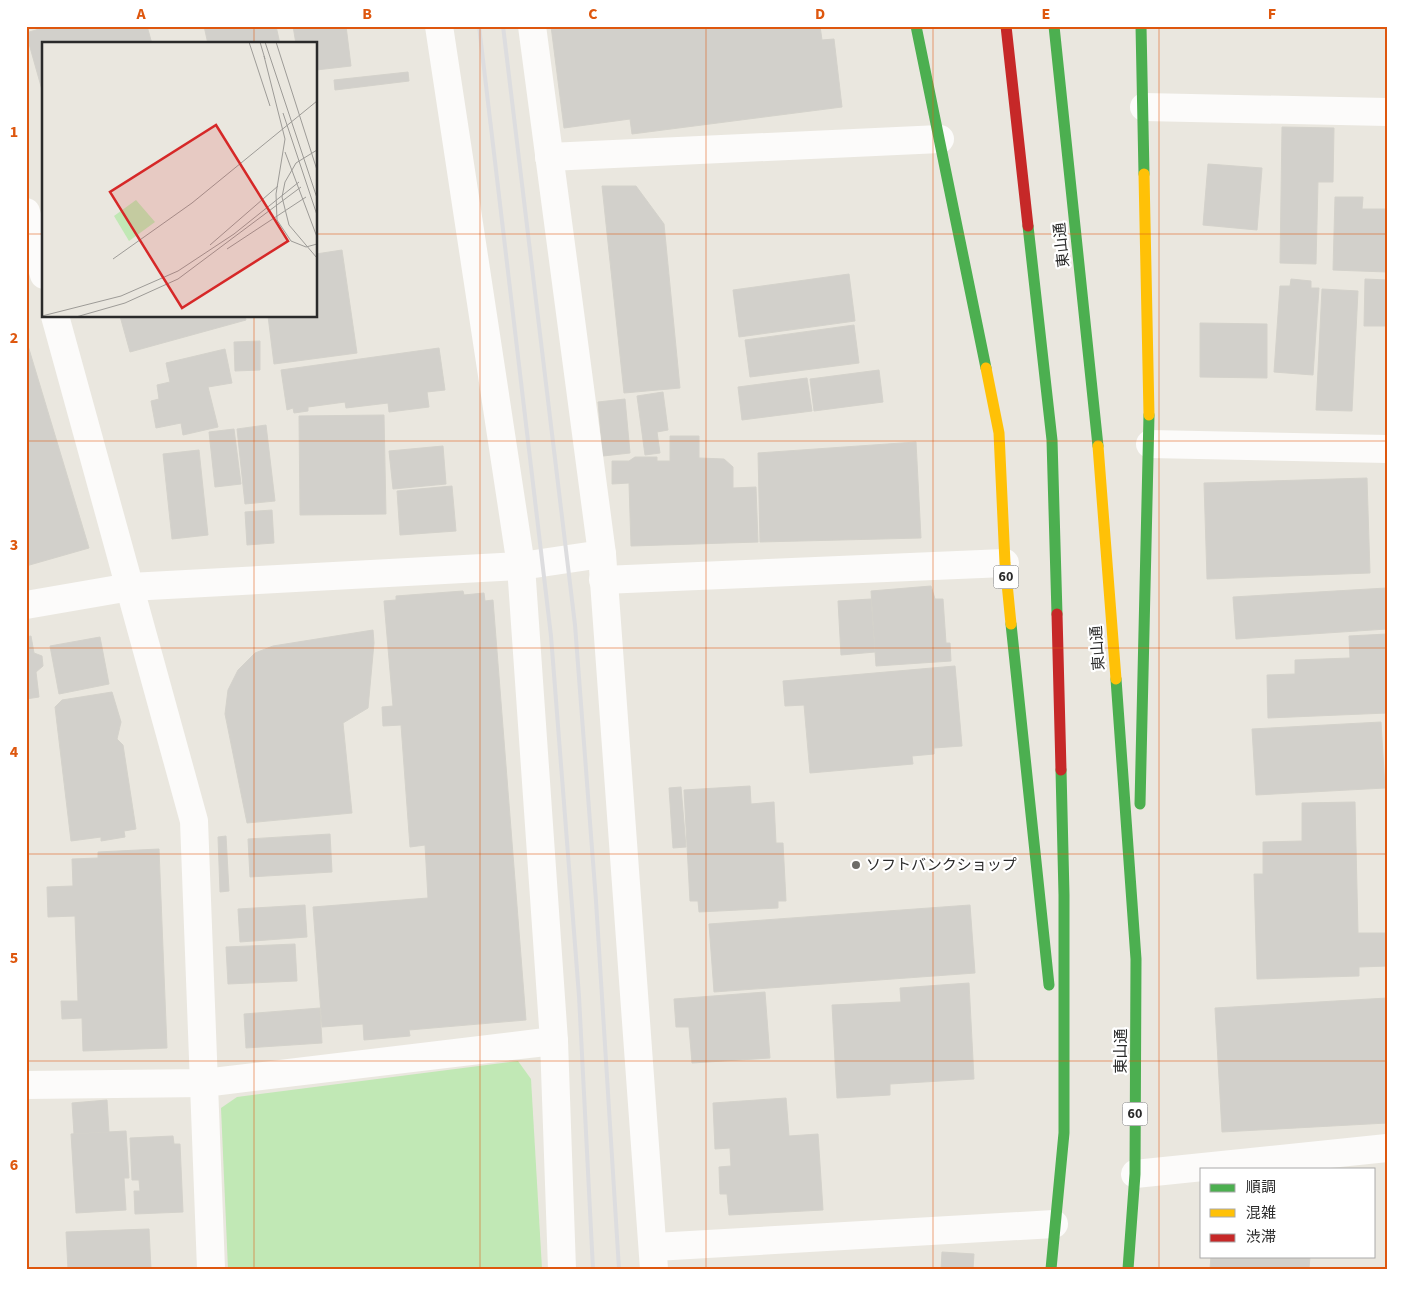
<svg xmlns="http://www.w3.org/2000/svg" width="1413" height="1295" viewBox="0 0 1413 1295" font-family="'Source Sans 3','Noto Sans JP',sans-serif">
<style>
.green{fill:#c1e8b5}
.building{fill:#d2d0cb;stroke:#d4d2cb}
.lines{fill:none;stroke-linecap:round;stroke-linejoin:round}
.street{stroke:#fcfbfa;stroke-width:28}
.fast{stroke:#4caf50;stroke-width:11}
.slow{stroke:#ffc107;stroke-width:11}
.jam{stroke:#c62828;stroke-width:11}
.rail{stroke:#dddddf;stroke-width:4}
.grid{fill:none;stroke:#de570e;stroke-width:1;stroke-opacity:0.55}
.poi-dot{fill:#6d6c69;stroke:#fff;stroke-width:2}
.labels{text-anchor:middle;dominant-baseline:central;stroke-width:4.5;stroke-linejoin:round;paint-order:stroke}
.shield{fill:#fff;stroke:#6a6a6a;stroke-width:1}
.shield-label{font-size:14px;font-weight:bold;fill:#2a2a2a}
.street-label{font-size:15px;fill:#2a2a2a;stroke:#fff}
.poi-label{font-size:15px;fill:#2a2a2a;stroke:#fff;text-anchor:start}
.inset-road{fill:none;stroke:#9d9b97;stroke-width:1}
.view{fill:#d62828;fill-opacity:0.15;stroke:#d62828;stroke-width:2.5}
.inset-edge{fill:none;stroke:#2a2a2a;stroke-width:2.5}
.neatline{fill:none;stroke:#de570e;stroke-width:2}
.grid-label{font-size:16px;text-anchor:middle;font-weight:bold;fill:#de570e}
</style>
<rect width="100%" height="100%" fill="#eae7df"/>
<path class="green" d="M518,1061L531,1079L542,1269H228L221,1108L237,1097Z"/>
<g class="building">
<path d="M49,26H147L152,44H44V97L26,33Z"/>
<path d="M204,26H276L280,44H208Z"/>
<path d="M293,26H346L351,66L316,70V44H296Z"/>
<path d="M551,26H820L822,40L834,39L842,107L632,134L630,119L564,128Z"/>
<path d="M408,72L409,81L335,90L334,80Z"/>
<path d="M1282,127L1334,128L1333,182H1318L1316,264L1280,263Z"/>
<path d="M1208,164L1262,168L1257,230L1203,225Z"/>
<path d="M602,186H636L664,224L680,388L624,393Z"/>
<path d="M1335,197H1363L1362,209H1387V272L1333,270Z"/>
<path d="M342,250L357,353L274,364L268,316H316V254Z"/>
<path d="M849,274L855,321L739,337L733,290Z"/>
<path d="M1291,279L1311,281V288H1319L1313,375L1274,372L1280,286H1290Z"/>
<path d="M1365,279L1387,280V326H1364Z"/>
<path d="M1322,289L1358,291L1352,411L1316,410Z"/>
<path d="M120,316H245L246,320L130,352Z"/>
<path d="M1200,323L1267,324V378L1200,377Z"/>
<path d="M854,325L859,363L750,377L745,340Z"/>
<path d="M26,339L89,548L26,566Z"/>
<path d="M260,341V370L235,371L234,342Z"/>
<path d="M439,348L445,390L427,392L429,407L389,412L388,403L346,408L345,402L308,407V411L294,413L293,408L287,410L281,370Z"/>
<path d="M225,349L232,383L208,387L218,427L183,435L181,423L156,428L151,401L159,399L157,385L170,382L166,363Z"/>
<path d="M879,370L883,402L814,411L810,379Z"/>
<path d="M807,378L812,411L742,420L738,387Z"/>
<path d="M663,392L668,430L657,432L660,453L645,455L637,396Z"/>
<path d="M625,399L630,453L603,456L598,402Z"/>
<path d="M384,415L386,514L300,515L299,416Z"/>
<path d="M266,425L275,501L245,504L237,429Z"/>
<path d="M234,429L241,484L215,487L209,432Z"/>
<path d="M670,436H699V458L724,459L733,467V488L756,487L758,542L631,546L629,483L612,484V461H629L635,457H657V461H670Z"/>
<path d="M916,442L921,538L760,542L758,453Z"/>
<path d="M443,446L446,484L393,489L389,451Z"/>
<path d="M199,450L208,535L172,539L163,454Z"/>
<path d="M1367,478L1370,573L1207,579L1204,483Z"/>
<path d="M452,486L456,531L400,535L397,491Z"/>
<path d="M272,510L274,543L247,545L245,512Z"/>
<path d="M931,586L935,599H943L946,643H950L951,661L876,666L871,591Z"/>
<path d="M1386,588L1387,629L1236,639L1233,597Z"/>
<path d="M463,591L464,595L484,593L485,601L493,600L526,1020L409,1030L410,1036L364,1040L363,1024L322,1027L313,907L428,898L425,845L410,847L401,725L383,726L382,707L393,706L384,601L396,600V596Z"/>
<path d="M871,599L875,652L841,655L838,601Z"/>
<path d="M373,630L374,643L368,708L343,723L352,813L247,823L225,714L228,690L238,670L255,653L273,646Z"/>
<path d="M1387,634V713L1268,718L1267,675L1295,674V660L1350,658L1349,636Z"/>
<path d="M31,636L34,653L42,656L43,666L36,672L39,697L26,699V637Z"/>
<path d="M100,637L109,684L59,694L50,646Z"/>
<path d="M955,666L962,746L934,748V754L912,756L913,764L810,773L804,705L785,706L783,681Z"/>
<path d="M112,692L121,722L117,739L123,745L136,829L124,831L125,837L101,841V837L71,841L55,707L62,700Z"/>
<path d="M1381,722L1385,788L1256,795L1252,729Z"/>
<path d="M750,786L751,804L774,802L776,843H783L786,901H778V908L699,912L698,901H690L684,790Z"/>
<path d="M681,787L686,847L673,848L669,788Z"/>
<path d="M1355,802L1358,933H1387V966L1359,967V976L1257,979L1254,874H1263V842L1302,841V803Z"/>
<path d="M330,834L332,872L250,877L248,839Z"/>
<path d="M226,836L229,891L220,892L218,837Z"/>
<path d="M159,849L167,1048L83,1051L82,1018L62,1019L61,1001H78L75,916L48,917L47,887L73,886L72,859L98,858V852Z"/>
<path d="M305,905L307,937L240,942L238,909Z"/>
<path d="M970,905L975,973L714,992L709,924Z"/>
<path d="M295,944L297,981L228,984L226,947Z"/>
<path d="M969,983L974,1079L890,1084V1095L837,1098L832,1005L901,1002L900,988Z"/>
<path d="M765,992L770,1058L692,1063L689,1027H676L674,999Z"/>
<path d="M1387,998V1123L1222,1132L1215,1008Z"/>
<path d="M320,1008L322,1043L246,1048L244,1014Z"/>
<path d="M786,1098L789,1136L818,1134L823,1210L729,1215L727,1194H720L719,1167L731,1166L730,1148L715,1149L713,1103Z"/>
<path d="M107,1100L109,1132L74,1134L72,1103Z"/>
<path d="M126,1131L129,1178H124L126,1210L76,1213L71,1134Z"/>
<path d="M173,1136L174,1144H180L183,1212L135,1214L134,1191H140L139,1180H132L130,1138Z"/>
<path d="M149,1229L151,1269H68L66,1232Z"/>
<path d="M942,1252L974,1254L973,1269H941Z"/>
<path d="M1211,1256H1310L1309,1269H1210Z"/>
</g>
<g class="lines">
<g class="street">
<path d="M439,26L521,566L554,1041L562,1269"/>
<path d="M532,26L602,554L654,1269"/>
<path d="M1144,107L1387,112"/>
<path d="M549,157L940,139"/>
<path d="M26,212L44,275"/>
<path d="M55,316L194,821L211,1269"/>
<path d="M1150,444L1387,449"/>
<path d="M603,580L1005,563"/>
<path d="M26,605L130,587L521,566L602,554"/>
<path d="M26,1085L204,1083L554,1041"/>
<path d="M1135,1174L1387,1148"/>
<path d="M655,1247L1054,1224"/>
</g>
<g class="fast">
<path d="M916,26L986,368"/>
<path d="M1054,26L1098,446"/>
<path d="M1141,26L1144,174"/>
<path d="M1028,226L1052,440L1057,614"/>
<path d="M1011,624L1049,985"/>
<path d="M1116,679L1136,959L1135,1174L1128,1269"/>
<path d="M1140,804L1149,415"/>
<path d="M1051,1269L1064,1133V895L1061,770"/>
</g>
<g class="slow">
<path d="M1144,174L1149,415"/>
<path d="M986,368L999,433L1005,563L1011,624"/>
<path d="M1098,446L1116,679"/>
</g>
<g class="jam">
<path d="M1006,26L1028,226"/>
<path d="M1057,614L1061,770"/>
</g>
<g class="rail">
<path d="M479,26L551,636L579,996L593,1269"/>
<path d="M503,26L575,625L596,901L619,1269"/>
</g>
</g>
<path class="grid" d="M254,26V44M480,26V1269M706,26V1269M933,26V1269M1159,26V1269M26,234H44M316,234H1387M254,316V1269M26,441H1387M26,648H1387M26,854H1387M26,1061H1387"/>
<circle class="poi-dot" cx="856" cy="865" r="5"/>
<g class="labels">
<g class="shield">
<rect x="993.5" y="565.5" width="25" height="23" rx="4"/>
<rect x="1122.5" y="1102.5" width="25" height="23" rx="4"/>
</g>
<g class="shield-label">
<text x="1006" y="577">60</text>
<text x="1135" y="1114">60</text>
</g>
<g class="street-label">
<text transform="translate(1062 245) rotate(-96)">東山通</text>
<text transform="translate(1098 648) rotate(-94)">東山通</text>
<text transform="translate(1121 1051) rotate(-90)">東山通</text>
</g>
<g class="poi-label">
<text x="866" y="865">ソフトバンクショップ</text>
</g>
</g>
<g transform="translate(42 42)">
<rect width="275" height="275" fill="#eae7df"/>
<path d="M94,158L113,180L87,199L72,174Z" fill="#c1e8b5"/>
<path class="inset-road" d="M207,0L228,64M218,0L223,17M223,0L275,156M234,0L275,128M222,14L243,97L234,152L235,178L249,199L264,205L275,202M241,71L275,173M275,108L254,121L243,140L240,155L247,183L275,216M243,110L275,195M168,203L236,144M185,207L264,155M71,217L150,161L275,59M0,274L79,254L136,229L192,192L257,140M34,275L83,261L136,237L259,145"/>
<path class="view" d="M174,83L246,199L140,266L68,150Z"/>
<rect width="275" height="275" class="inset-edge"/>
</g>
<rect width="1413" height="1295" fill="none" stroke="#ffffff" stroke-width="55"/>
<rect x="1200" y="1168" width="175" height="90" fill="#ffffff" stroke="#aaaaaa"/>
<rect x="1210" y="1184" width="25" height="8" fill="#4caf50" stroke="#aaaaaa"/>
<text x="1246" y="1192" font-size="15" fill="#2a2a2a">順調</text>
<rect x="1210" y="1209" width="25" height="8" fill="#ffc107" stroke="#aaaaaa"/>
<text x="1246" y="1218" font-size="15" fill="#2a2a2a">混雑</text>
<rect x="1210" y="1234" width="25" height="8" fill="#c62828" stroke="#aaaaaa"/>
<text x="1246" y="1242" font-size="15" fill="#2a2a2a">渋滞</text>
<rect x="28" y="28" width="1358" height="1240" class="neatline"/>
<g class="grid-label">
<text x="141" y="19">A</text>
<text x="367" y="19">B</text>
<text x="593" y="19">C</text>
<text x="820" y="19">D</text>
<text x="1046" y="19">E</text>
<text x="1272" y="19">F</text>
<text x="14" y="137">1</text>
<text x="14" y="343">2</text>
<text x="14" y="550">3</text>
<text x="14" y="757">4</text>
<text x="14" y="963">5</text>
<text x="14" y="1170">6</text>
</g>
</svg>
